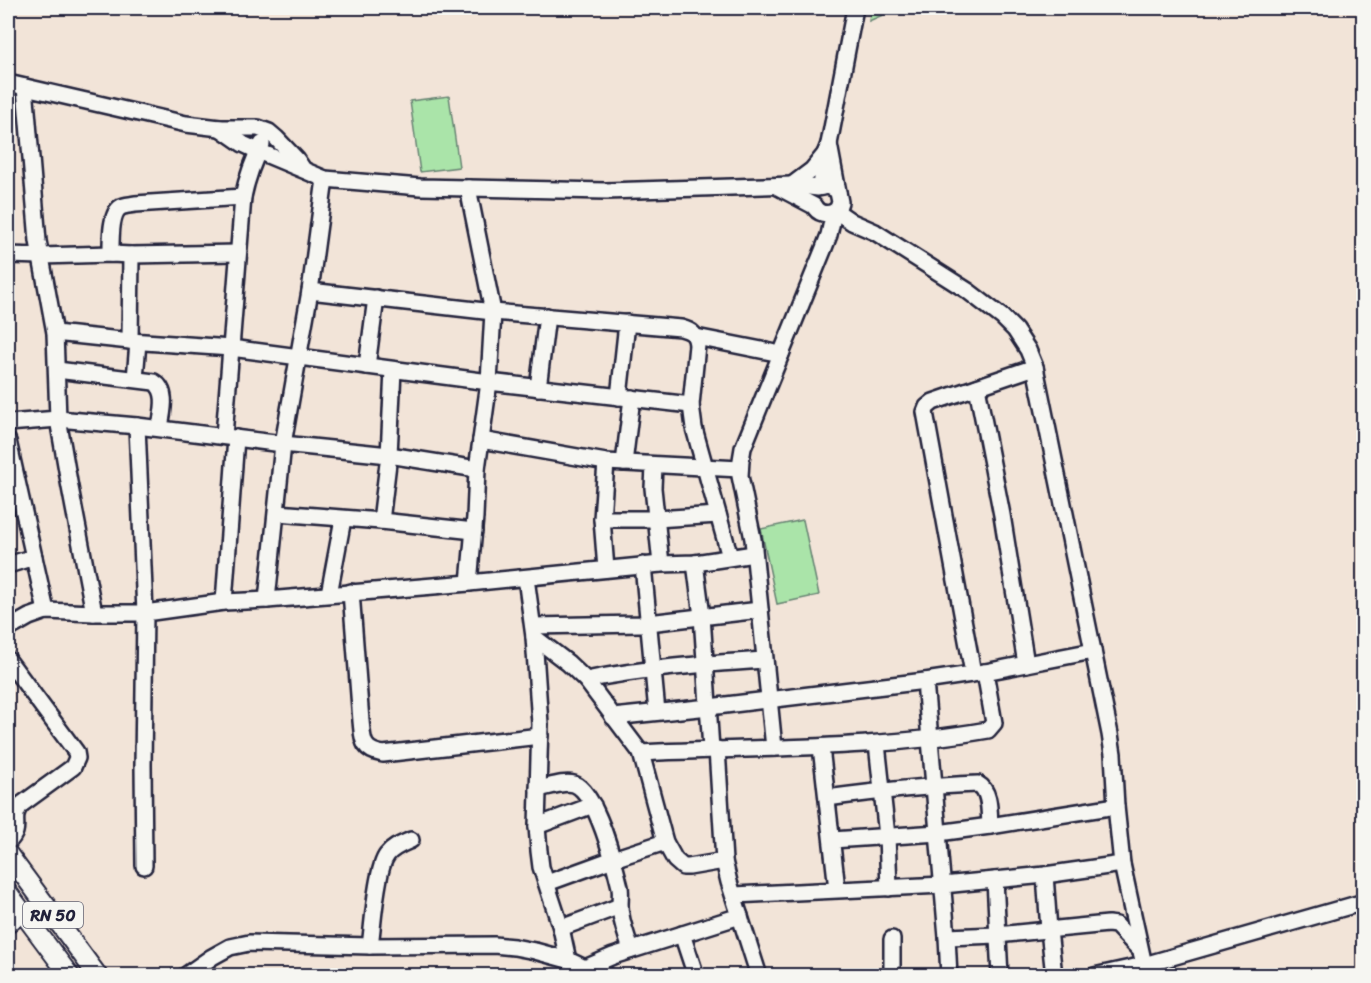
<svg xmlns="http://www.w3.org/2000/svg" width="1371" height="983" viewBox="0 0 1371 983" font-family="Sriracha,sans-serif">
<style>
.green{fill:#aae4a9;stroke:#668372;stroke-width:1.5}
.lines{fill:none;stroke-linecap:round;stroke-linejoin:round}
.minor-casing{stroke:#22223b;stroke-width:20}
.major-casing{stroke:#22223b;stroke-width:22}
.minor{stroke:#f6f6f2;stroke-width:15}
.major{stroke:#f6f6f2;stroke-width:18}
.labels{text-anchor:middle;dominant-baseline:central;stroke-width:4.5;stroke-linejoin:round;paint-order:stroke}
.shield{fill:#f6f6f2;stroke:#626272;stroke-width:1.5}
.shield-label{font-size:16px;font-weight:bold;fill:#22223b}
</style>
<rect width="100%" height="100%" fill="#f2e4d8"/>
<filter id="ink" filterUnits="userSpaceOnUse"><feTurbulence type="fractalNoise" baseFrequency=".0167" numOctaves="2"/><feDisplacementMap in="SourceGraphic" scale="12" xChannelSelector="R" yChannelSelector="G"/><feConvolveMatrix kernelMatrix="1 2 1 2 8 2 1 2 1" color-interpolation-filters="sRGB"/></filter>
<g filter="url(#ink)">
<g class="green">
<path d="M871,8H894L892,11L869,21Z"/>
<path d="M449,96L459,167L420,172L410,101Z"/>
<path d="M803,520L819,595L777,604L761,529Z"/>
</g>
<g class="lines">
<g class="minor-casing">
<g id="minor">
<path d="M8,83L186,124L220,128H258L269,132L276,138L297,160L303,169"/>
<path d="M25,87L38,241L55,333L58,419L69,482L94,613"/>
<path d="M220,128L243,144L258,151L325,179L420,187L606,191L792,185L818,188L828,186L835,189L838,192"/>
<path d="M792,185L812,170L825,154"/>
<path d="M778,187L814,206C818,214 826,215 834,212"/>
<path d="M821,187L825,154L829,144L855,8"/>
<path d="M468,188L493,312L489,382L477,469L475,517L469,583"/>
<path d="M836,211L852,222L875,232L968,291L1002,317L1015,330L1028,350L1035,367L1110,734L1113,754L1116,806L1122,864L1144,965"/>
<path d="M111,254C111,242 110,213 121,207C125,205 131,205 135,204L243,197"/>
<path d="M8,255L41,256L111,254L131,255L238,253"/>
<path d="M310,291L493,312L681,328C692,331 696,334 697,345L691,405L694,428L730,557"/>
<path d="M55,333L130,341L231,348L489,382L691,405"/>
<path d="M696,337L781,354"/>
<path d="M130,341L131,255"/>
<path d="M367,366L376,298"/>
<path d="M57,370L154,382C169,391 162,413 160,428"/>
<path d="M135,379L138,342"/>
<path d="M977,387L1002,515L1026,664"/>
<path d="M538,388L547,316"/>
<path d="M619,397L627,323"/>
<path d="M8,423L58,419L137,426L283,444L389,455L477,469"/>
<path d="M137,426L145,613L143,765L144,866"/>
<path d="M224,436L243,197C247,178 253,161 262,144"/>
<path d="M481,440L606,462L740,469"/>
<path d="M8,441L46,611"/>
<path d="M624,463L632,398"/>
<path d="M654,466L653,488L661,564"/>
<path d="M277,513L381,521L474,531"/>
<path d="M602,519H656L718,515"/>
<path d="M381,521L389,455L393,370"/>
<path d="M695,563L702,616L711,749"/>
<path d="M8,565L34,557"/>
<path d="M643,565L657,712"/>
<path d="M606,569L602,519L606,462"/>
<path d="M526,578L534,637L540,724L537,826L539,851L541,867L561,928L568,960"/>
<path d="M351,592L361,721C363,739 361,750 383,754L540,736"/>
<path d="M329,594L343,519"/>
<path d="M267,600L283,444L310,291L325,179"/>
<path d="M224,602L236,438"/>
<path d="M533,626L640,624L760,610"/>
<path d="M8,629L29,617L46,611L94,613H145L224,602L267,600L469,583L661,564L695,563L754,554"/>
<path d="M534,637L568,663L586,680L641,753L665,842L675,860L683,867H689L724,861"/>
<path d="M8,660L76,752L77,758L73,767L22,804C8,819 24,827 8,842"/>
<path d="M973,673L925,412L927,407L933,402L1035,367"/>
<path d="M586,680C644,668 704,664 764,660"/>
<path d="M925,681L947,937L949,976"/>
<path d="M613,717L709,707L925,681L985,672L1093,651"/>
<path d="M877,744L887,836L889,888"/>
<path d="M821,747L837,889"/>
<path d="M774,748L753,539L740,476L741,460L743,448L824,248L829,235L834,212L838,208L840,202L838,192L829,144"/>
<path d="M717,749L724,861L729,882L759,976"/>
<path d="M641,753C757,747 873,750 988,730L994,723L985,672"/>
<path d="M538,789C549,787 564,781 574,784C596,791 615,866 620,887C621,894 620,899 620,906C620,920 627,936 631,950"/>
<path d="M827,798C878,791 927,786 978,784C991,791 989,814 990,826"/>
<path d="M537,826L593,805"/>
<path d="M832,840L938,833L990,826L1116,806"/>
<path d="M1045,875L1049,930L1054,976"/>
<path d="M995,880L1000,976"/>
<path d="M547,883L613,859L665,842"/>
<path d="M734,895L943,885L1045,875L1122,864"/>
<path d="M8,925L23,913"/>
<path d="M561,928L620,906"/>
<path d="M682,934L696,976"/>
<path d="M947,937L997,935L1108,924L1116,925L1140,950"/>
<path d="M892,939V976"/>
<path d="M370,946C373,926 376,869 387,855C393,847 402,844 411,840"/>
<path d="M585,968L613,956L740,916"/>
<path d="M185,976L212,957L230,947L249,943L370,946L494,945L514,947L535,951L568,960L585,968L608,976"/>
<path d="M1094,976L1144,965L1364,902"/>
</g>
</g>
<g class="major-casing">
<g id="major">
<path d="M8,854L98,976"/>
<path d="M8,893L70,976"/>
</g>
</g>
<use href="#minor" class="minor"/>
<use href="#major" class="major"/>
</g>
</g>
<g class="labels">
<rect class="shield" x="23" y="902" width="60" height="26" rx="4.5"/>
<g class="shield-label">
<text x="53" y="915">RN 50</text>
</g>
</g>
<rect width="1371" height="983" fill="none" stroke="#f6f6f2" stroke-width="30"/>
<rect x="15" y="15" width="1341" height="953" fill="none" stroke="#22223b" stroke-width="2" filter="url(#ink)"/>
</svg>
